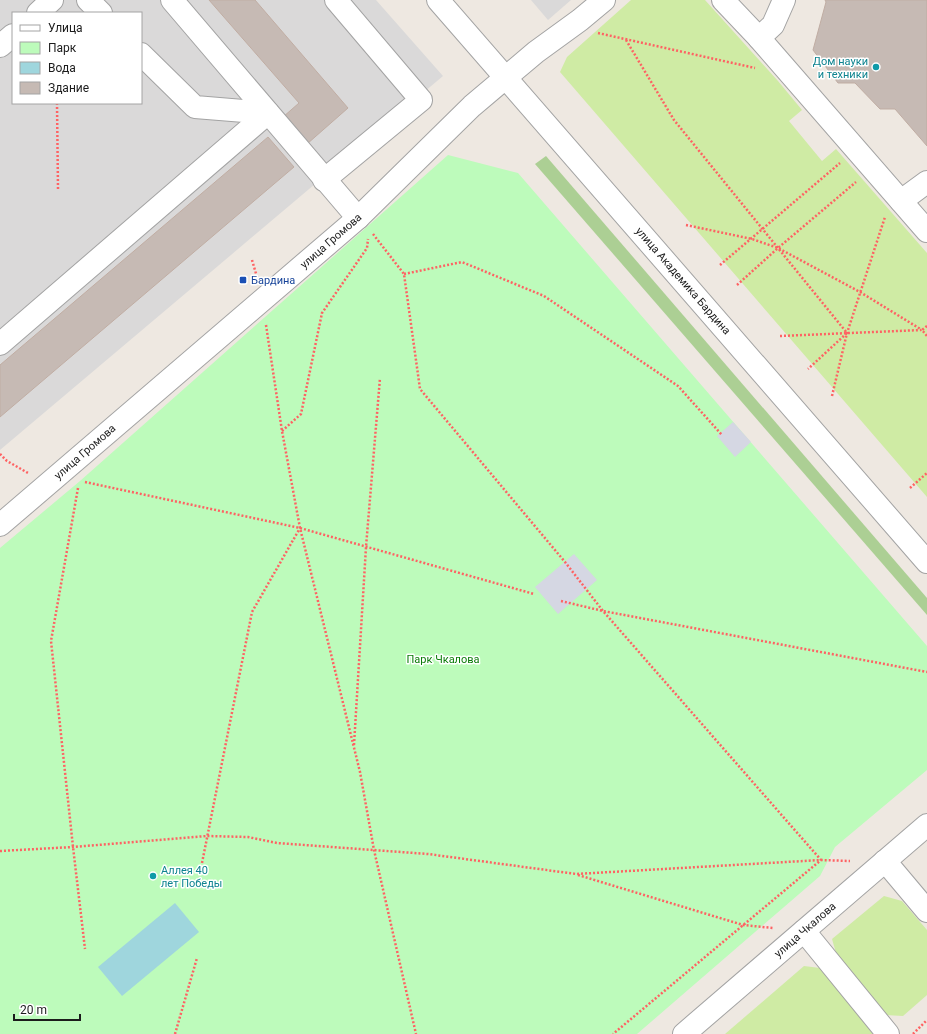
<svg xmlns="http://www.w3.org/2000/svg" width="927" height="1034" viewBox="0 0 927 1034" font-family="Roboto,sans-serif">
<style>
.residential{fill:#dad9d9;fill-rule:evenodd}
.grass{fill:#cfeba4}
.forest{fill:#accf94}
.park{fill:#bdfbbb}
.plaza{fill:#d5d7e3}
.water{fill:#9fd6dd}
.building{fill:#c6bab4;stroke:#c0ada3}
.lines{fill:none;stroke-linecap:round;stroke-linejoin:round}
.minor-casing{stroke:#a3a3a3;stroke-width:24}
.path{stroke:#fe6263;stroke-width:2.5;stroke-dasharray:2 2;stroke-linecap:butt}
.minor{stroke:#fff;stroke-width:22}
.culture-dot{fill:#0f9aa8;stroke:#fff;stroke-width:1.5}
.transit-dot{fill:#1a4fb4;stroke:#fff;stroke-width:1.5}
.labels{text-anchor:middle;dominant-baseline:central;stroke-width:3;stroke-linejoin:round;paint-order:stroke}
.culture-label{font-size:11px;fill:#0d838f;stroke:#fff;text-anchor:end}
.street-label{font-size:11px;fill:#1c1c1c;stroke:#fff}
.transit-label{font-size:11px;fill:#164399;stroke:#fff;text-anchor:start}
.park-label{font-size:11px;fill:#0b7c08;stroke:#fff}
</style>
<rect width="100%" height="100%" fill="#eee8e1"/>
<g class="residential">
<path d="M0,0H376L443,76L0,450ZM13,13H141V103H13Z"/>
<path d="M531,0H571L548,20Z"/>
</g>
<g class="grass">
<path d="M631,0H705L778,81L802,110L789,121L822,161L836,149L927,253V497L560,72L567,57Z"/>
<path d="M884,896L902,901L927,930V995L903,1016L885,1015L838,960L832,939Z"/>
<path d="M804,966L820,968L876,1034H725Z"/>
</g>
<path class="forest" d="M546,156L927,598V615L535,164Z"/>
<path class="park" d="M448,155L518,173L927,646V770L835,847L820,876L637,1034H0V548L80,481Z"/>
<g class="plaza">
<path d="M733,422L751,442L735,457L717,436Z"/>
<path d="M574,554L597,580L558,614L535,587Z"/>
</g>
<path class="water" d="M175,903L199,932L122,996L98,967Z"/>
<g class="building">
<path d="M209,0H255L348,108L307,144L283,117L299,103Z"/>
<path d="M825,0H927V146L895,109H880L855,83H838L813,50L826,2Z"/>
<path d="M268,137L294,167L0,417V365Z"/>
</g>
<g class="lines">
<g class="minor-casing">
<g id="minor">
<path d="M88,0L101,13"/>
<path d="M172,0L358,218"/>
<path d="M438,0L927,562"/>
<path d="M723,0L759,38L927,231"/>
<path d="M38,13L52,0"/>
<path d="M759,38L773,25L784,0"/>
<path d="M0,46L13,35"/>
<path d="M141,54L195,107L268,113"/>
<path d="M324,180L421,100L336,0"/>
<path d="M901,201L927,182"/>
<path d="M0,344L268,113"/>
<path d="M0,525L358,218L472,106L536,52L580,20L604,0"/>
<path d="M885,861L927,911"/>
<path d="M804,931L888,1034"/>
<path d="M684,1034L927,825"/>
</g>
</g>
<g class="path">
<path d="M598,33L755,68"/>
<path d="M626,40L674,120L847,333L808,369"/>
<path d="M57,103L58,189"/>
<path d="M686,225L752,239L778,248L860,292L922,330"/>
<path d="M373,234L404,274L420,389L565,562L603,611L821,860L613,1034"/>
<path d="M252,260L257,277"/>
<path d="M720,265L840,163"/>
<path d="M404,274L462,262L544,296L678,386L722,435"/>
<path d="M737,285L778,248L856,182"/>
<path d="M266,325L282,431L300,528L360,772L374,850L416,1034"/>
<path d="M927,326L922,330L927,336"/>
<path d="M780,336L921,330"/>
<path d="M832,396L847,333L885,217"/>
<path d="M282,431L301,414L322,313L367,248L368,239"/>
<path d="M0,454L7,461L28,473"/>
<path d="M85,482L300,528L534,594"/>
<path d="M78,488L51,641L73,847L85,949"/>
<path d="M910,488L927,473"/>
<path d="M561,601L603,611L927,672"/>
<path d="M354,745L366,547L380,378"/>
<path d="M0,851L73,847L207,836L248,837L277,843L428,854L576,874L821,860L850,861"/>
<path d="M202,863L252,612L300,528"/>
<path d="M578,875L743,925L773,928"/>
<path d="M175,1034L197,958"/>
<path d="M913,1034L927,1020"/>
</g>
<use href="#minor" class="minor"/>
</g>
<g class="culture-dot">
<circle cx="876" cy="67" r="4"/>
<circle cx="153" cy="876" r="4"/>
</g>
<rect class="transit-dot" x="239" y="276" width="8" height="8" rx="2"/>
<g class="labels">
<g class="culture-label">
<text x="868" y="61">Дом науки<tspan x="868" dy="13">и техники</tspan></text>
<text x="161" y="870" text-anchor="start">Аллея 40<tspan x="161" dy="13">лет Победы</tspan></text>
</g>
<g class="street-label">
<text transform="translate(331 241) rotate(-41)">улица Громова</text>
<text transform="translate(683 281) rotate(49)">улица Академика Бардина</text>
<text transform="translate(85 452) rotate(-41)">улица Громова</text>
<text transform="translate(805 930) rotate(-41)">улица Чкалова</text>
</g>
<g class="transit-label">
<text x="251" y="280">Бардина</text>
</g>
<g class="park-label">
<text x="443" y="659">Парк Чкалова</text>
</g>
</g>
<rect x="12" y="12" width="130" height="92" fill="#ffffff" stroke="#a4a4a4"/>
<rect x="20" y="25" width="20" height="6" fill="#ffffff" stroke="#a4a4a4"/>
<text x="48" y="32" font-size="12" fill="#1c1c1c">Улица</text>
<rect x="20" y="42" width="20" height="12" fill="#bdfbbb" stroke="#a4a4a4"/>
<text x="48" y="52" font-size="12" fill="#1c1c1c">Парк</text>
<rect x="20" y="62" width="20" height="12" fill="#9fd6dd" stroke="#a4a4a4"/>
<text x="48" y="72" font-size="12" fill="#1c1c1c">Вода</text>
<rect x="20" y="82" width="20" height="12" fill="#c6bab4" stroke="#a4a4a4"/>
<text x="48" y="92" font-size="12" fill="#1c1c1c">Здание</text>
<path d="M14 1014v6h66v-6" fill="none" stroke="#1c1c1c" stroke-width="2"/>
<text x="20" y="1014" font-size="12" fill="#1c1c1c" stroke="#ffffff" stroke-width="3" paint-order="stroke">20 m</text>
</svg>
